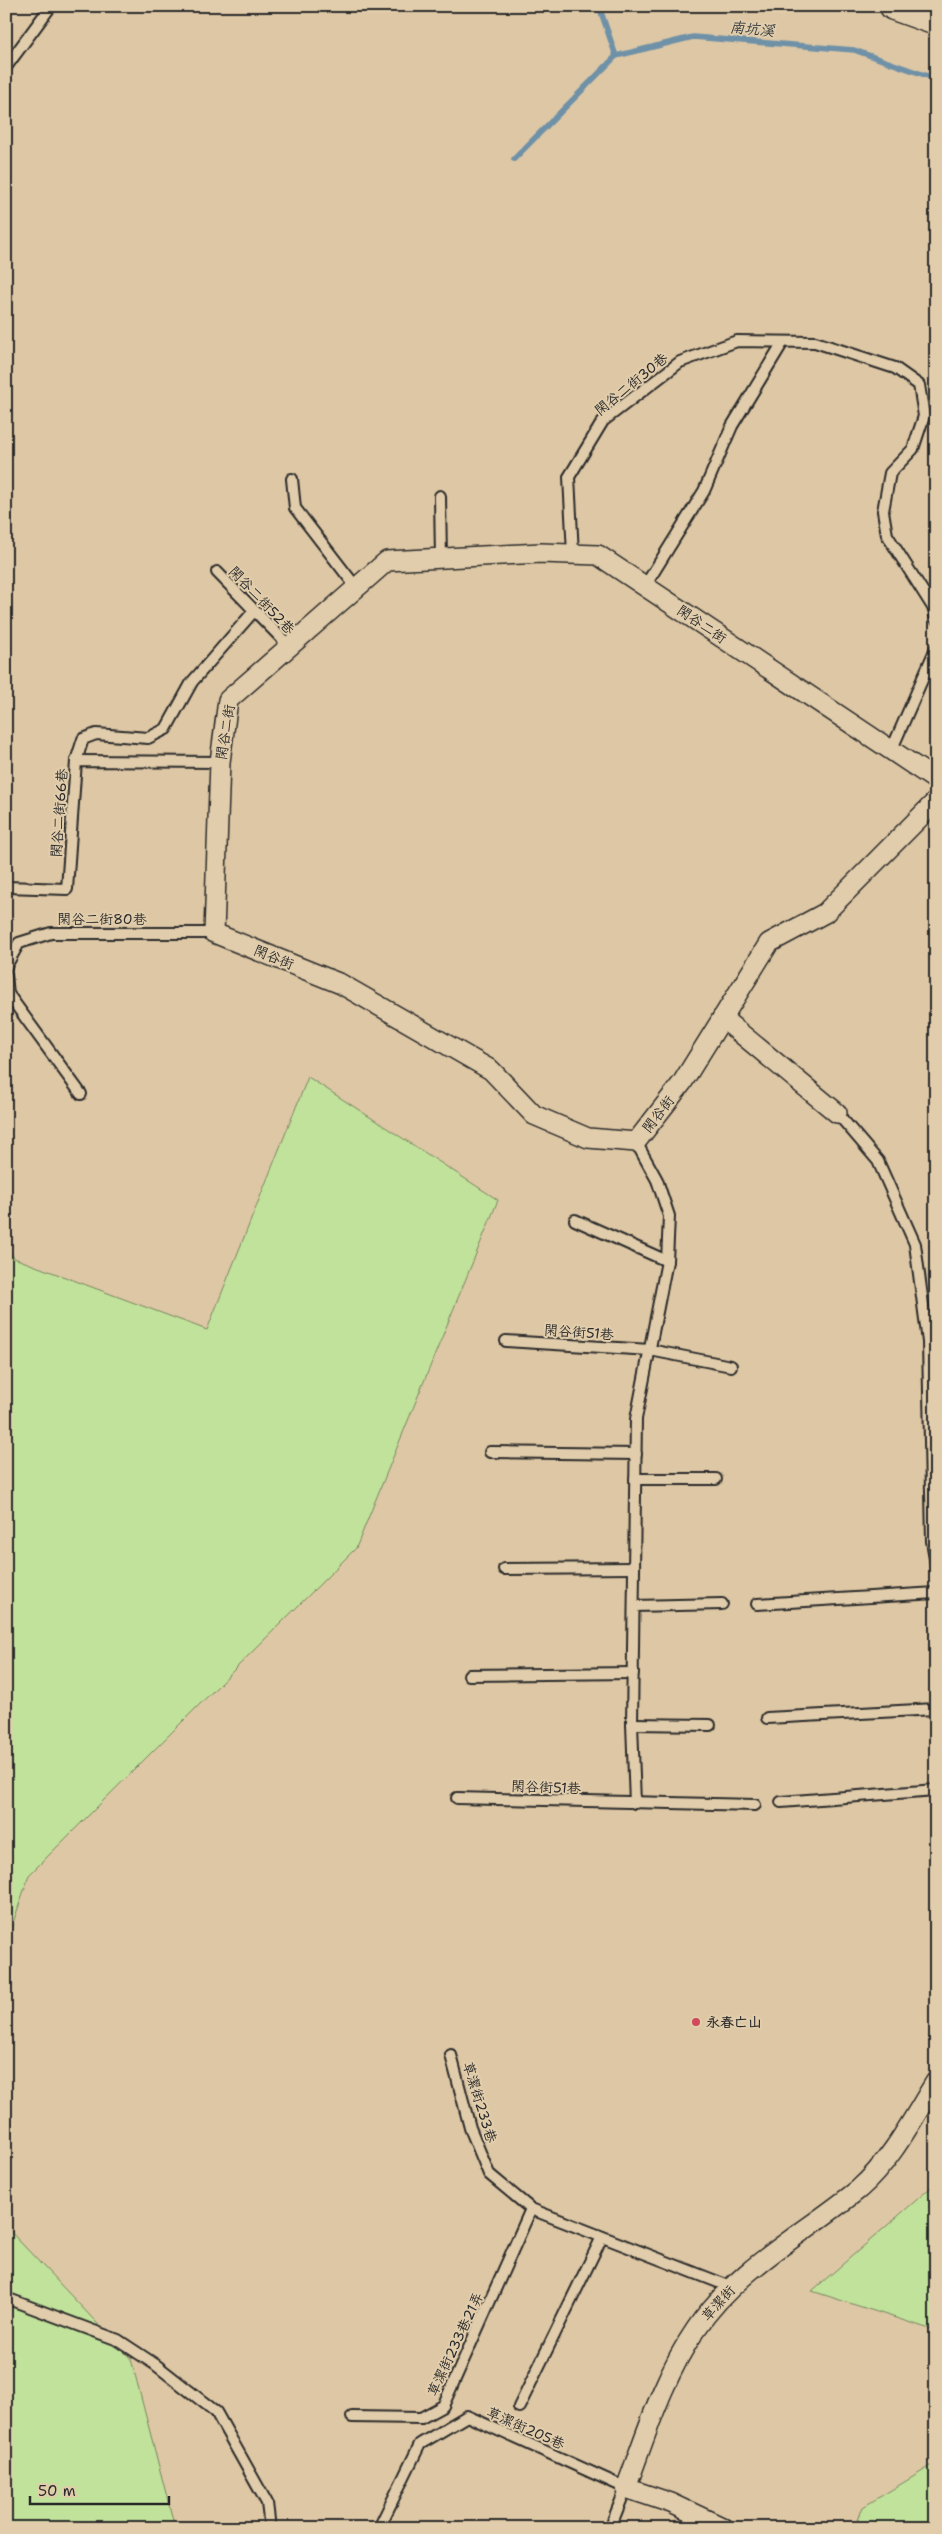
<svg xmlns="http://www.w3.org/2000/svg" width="942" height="2534" viewBox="0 0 942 2534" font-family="'Shantell Sans','LXGW WenKai TC',sans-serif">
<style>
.green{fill:#c1e29a;stroke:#768662}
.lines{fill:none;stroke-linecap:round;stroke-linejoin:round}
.stream{stroke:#6e91a8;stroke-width:5.5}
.lane-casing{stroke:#2b2b2b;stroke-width:14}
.street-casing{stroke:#2b2b2b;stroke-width:22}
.secondary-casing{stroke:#2b2b2b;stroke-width:31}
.lane{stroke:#e1cdab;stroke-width:10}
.street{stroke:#e1cdab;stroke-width:19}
.secondary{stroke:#e1cdab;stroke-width:28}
.poi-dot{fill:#d1495b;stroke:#e1cdab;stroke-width:2}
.labels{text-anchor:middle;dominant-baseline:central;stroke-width:4;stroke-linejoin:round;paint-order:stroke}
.street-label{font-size:14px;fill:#2b2b2b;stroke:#e1cdab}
.poi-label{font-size:14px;font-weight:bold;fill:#2b2b2b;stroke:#e1cdab;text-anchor:start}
.water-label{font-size:15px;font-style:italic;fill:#363c40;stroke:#e1cdab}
</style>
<rect width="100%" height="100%" fill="#dec7a4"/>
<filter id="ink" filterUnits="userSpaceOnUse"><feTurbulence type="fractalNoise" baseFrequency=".02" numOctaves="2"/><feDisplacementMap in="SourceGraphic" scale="10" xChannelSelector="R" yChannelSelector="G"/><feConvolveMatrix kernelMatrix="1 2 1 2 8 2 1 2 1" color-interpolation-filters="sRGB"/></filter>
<g filter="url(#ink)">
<g class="green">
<path d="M308,1077L498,1200L356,1548L29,1875L6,1944V1244L14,1258L207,1330Z"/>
<path d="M936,2183V2345L933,2330L812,2291Z"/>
<path d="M6,2227L131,2359L175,2528H6Z"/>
<path d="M936,2463V2528H855L863,2507Z"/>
</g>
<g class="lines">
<g class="stream">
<path d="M599,6L616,56L693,37L854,50L936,79"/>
<path d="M514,159L616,56"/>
</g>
<g class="lane-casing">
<g id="lane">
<path d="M6,67L51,6"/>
<path d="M292,479L295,508L356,587"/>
<path d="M440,496L441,558"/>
<path d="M573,554L569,477L603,421L680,362L737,341L815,342L895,368L919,385L924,416L913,449L890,473L883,511L887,535L934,609L936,619"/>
<path d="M217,572L289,646"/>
<path d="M645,586L704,491L732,426L783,342"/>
<path d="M891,751L936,648"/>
<path d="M76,761L83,739L96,734L148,738L166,729L192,682L254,611"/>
<path d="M6,887L67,889L76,761L220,762"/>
<path d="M6,966L19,943L51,933H214"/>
<path d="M6,975L8,994L81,1094"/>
<path d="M837,1113L878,1161L915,1244L928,1342L932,1541L936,1564"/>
<path d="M575,1220L667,1261"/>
<path d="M506,1341L650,1350L731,1366"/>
<path d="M490,1452L636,1454"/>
<path d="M635,1479H716"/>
<path d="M504,1569L634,1568"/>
<path d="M757,1604L936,1593"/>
<path d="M634,1606L722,1604"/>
<path d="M469,1675L633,1673"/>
<path d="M767,1718L936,1709"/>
<path d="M632,1724L710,1725"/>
<path d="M457,1798L755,1805"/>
<path d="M781,1802L936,1790"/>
<path d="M635,1803L632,1724L636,1419L667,1261L669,1216L657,1180L636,1142"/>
<path d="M451,2055L470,2128L489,2174L531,2209L731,2287"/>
<path d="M6,2298L118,2340L156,2365L216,2412L267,2503L270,2528"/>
<path d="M519,2407L602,2237"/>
<path d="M352,2417L421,2418L443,2406L531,2209"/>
<path d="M379,2528L420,2444L467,2416L626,2488L610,2528"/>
</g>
</g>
<g class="street-casing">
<g id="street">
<path d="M936,780L598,555L541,553L387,561L228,700L220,762L214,933L341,984L491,1070L534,1115L588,1138L636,1142L682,1083L769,943L825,913L936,801"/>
<path d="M722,1018L837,1113"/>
<path d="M724,2528L671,2503L626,2488C646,2435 663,2377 696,2329C736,2269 804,2234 859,2189C892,2160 913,2118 936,2081"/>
</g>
</g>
<g class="secondary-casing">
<path id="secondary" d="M894,6L936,21"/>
</g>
<use href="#lane" class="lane"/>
<use href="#street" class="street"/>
<use href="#secondary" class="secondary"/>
</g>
</g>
<circle class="poi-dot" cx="696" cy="2022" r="5"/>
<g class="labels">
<g class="street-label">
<text transform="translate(631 384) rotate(-39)">閑谷二街30巷</text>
<text transform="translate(262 600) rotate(46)">閑谷二街52巷</text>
<text transform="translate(702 624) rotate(34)">閑谷二街</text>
<text transform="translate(225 732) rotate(-81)">閑谷二街</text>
<text transform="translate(59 813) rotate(-86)">閑谷二街66巷</text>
<text x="102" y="919">閑谷二街80巷</text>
<text transform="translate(274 957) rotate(22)">閑谷街</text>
<text transform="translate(658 1114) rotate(-52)">閑谷街</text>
<text transform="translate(579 1332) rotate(4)">閑谷街51巷</text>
<text transform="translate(546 1787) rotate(2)">閑谷街51巷</text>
<text transform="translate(480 2102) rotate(73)">草潔街233巷</text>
<text transform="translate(718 2303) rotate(-48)">草潔街</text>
<text transform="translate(455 2344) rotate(-65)">草潔街233巷21弄</text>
<text transform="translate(526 2428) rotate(24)">草潔街205巷</text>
</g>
<g class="poi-label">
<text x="706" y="2022">永春亡山</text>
</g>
<g class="water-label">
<text transform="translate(752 29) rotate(5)">南坑溪</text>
</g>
</g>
<rect width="942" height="2534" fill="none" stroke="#e1cdab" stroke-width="25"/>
<rect x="12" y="12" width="917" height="2509" fill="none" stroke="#2b2b2b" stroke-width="2" filter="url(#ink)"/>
<path d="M30 2496v8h139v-8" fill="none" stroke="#2b2b2b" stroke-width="2.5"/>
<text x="38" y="2496" font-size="15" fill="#2b2b2b" stroke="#e1cdab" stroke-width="4" paint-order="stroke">50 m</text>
</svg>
